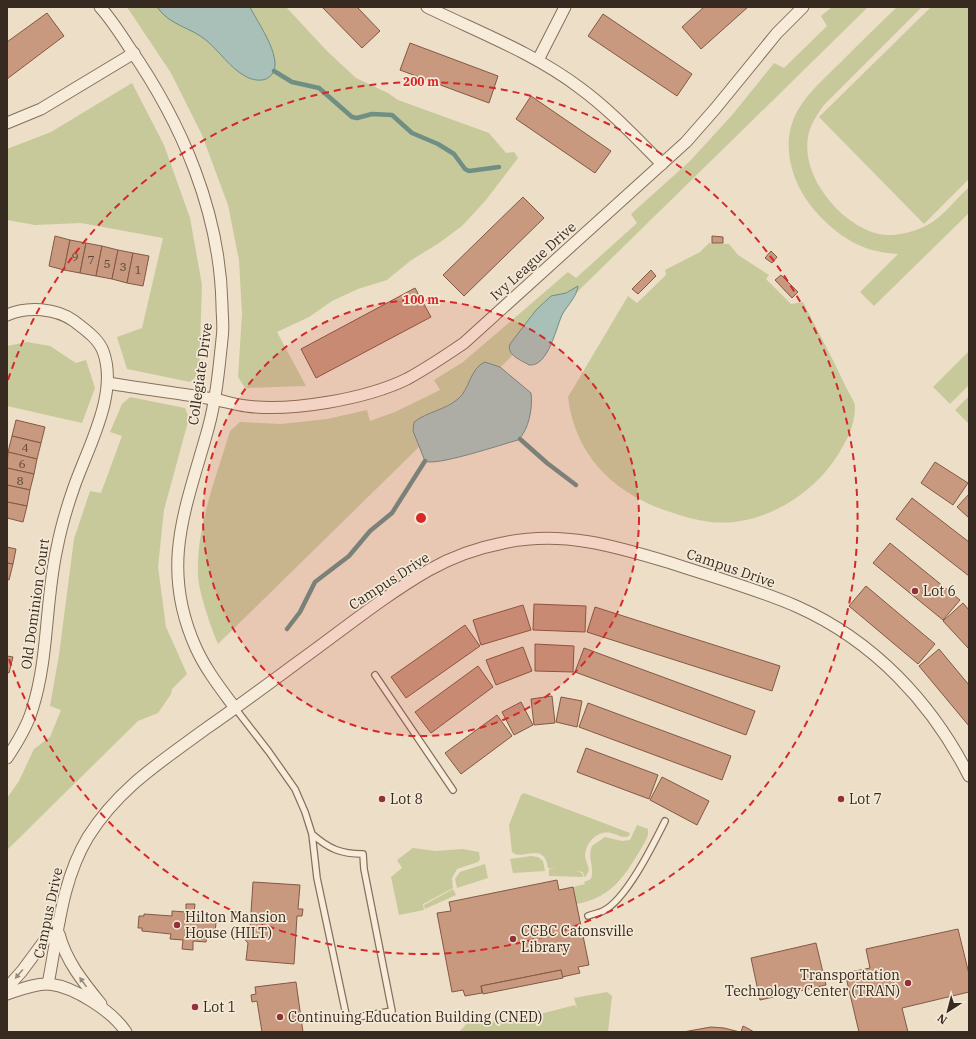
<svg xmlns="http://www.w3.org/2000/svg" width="976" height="1039" viewBox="0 0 976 1039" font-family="'IBM Plex Serif',serif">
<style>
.green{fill:#c7c99b}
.water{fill:#a8c0b7;stroke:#6f8e84}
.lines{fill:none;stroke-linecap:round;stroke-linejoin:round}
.stream{stroke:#6f8e84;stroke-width:4.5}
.building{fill:#c8987f;stroke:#845944}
.service-casing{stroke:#86705d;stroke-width:8}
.minor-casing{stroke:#86705d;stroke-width:13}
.service{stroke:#f7ecda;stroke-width:5.5}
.minor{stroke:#f7ecda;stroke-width:11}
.oneway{fill:#978b7d}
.ring{fill:none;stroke:#d62828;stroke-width:2;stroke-dasharray:7 5}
.poi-dot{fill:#923138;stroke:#f4e9d6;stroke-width:1.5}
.labels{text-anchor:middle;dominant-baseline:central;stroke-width:3.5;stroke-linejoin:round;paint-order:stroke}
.number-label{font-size:12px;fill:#5b4638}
.street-label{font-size:14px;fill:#372a20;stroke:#f4e9d6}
.poi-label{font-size:14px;fill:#372a20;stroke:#f4e9d6;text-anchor:start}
.centre{fill:#d62828;stroke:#f4e9d6;stroke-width:2}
.ring-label{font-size:12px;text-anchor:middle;font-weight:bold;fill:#d62828;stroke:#f4e9d6;stroke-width:3.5;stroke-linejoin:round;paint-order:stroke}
</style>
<rect width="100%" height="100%" fill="#ecdec7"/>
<g class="green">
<path d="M127,7H286L327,51L356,78L388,93L398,100L489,133L506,153L514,152L518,158L486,200L462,226L439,243L410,261L387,280L358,289L332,301L309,317L277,332L306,386L245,388L238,377L242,314L239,260L228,205L202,135L171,73Z"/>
<path d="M832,7H868L218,644C211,628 199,593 198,576C196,526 216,478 230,431L240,422L281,424L327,419L367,410L370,421L395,412L440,390L434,380L463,362L568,272L576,278L637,223L631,214L690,161L733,114L774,63L784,68L827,26L821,16Z"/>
<path d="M897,7H922L824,105C817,115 810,125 808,137C801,177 841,225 879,234C892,237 909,233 921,228C940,221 955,200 969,187V213L874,306L860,292L898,254C891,253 884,253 877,251C851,246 827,226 811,206C790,179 780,141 798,110C809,91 826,77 841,62C859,44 878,25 897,7Z"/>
<path d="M931,7H969V179L924,224L819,117Z"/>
<path d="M132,83L164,145L190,218L202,285L199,374L190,382L127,369L117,337L142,328L163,238L81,223L35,225L7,220V149L51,132Z"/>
<path d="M709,243L729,244L738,255L769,275L766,279L791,304L803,302C817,330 832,357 845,385C848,392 855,401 855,407C855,428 844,446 833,462C806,500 757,527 710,522C695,520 679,515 664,510C611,491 575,454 568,397L628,296L637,303L666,275L665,270L700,252Z"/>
<path d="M27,342L50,346L76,363L86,360L95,388L82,423L7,406V346Z"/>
<path d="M969,351V385L950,404L933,387Z"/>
<path d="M969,396V424L955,410Z"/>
<path d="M130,397L185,408L189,418L164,510L158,567L166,627L187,674L172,689L171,694L158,713L138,721L7,850V798L19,781L34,749L50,737L61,710L50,706L59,655L74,539L90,491L101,493L122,436L110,432L122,404Z"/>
<path d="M524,793L630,833L629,836C622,839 617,834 611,833C598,830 586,842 585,855C585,860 588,865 589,870L586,876L584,877L583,872L576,871L582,873L583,877L549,876V869H556L548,868C544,840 522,862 512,852L509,825L521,795Z"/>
<path d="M637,825L648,829V835C645,843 640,850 636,857C621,882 606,899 576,904L573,887L585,884L584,882L591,879C595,867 587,858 592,846L605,837L622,841L630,840Z"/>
<path d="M413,848L435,851L463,849L479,852L480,859L478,862L457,869L452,878L453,888L423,904L424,910L399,915L391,877L402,868L397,860Z"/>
<path d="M531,856L538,857L543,861L545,871L513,873L510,859Z"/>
<path d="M485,864L488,878L457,888L455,879L460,872Z"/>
<path d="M453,889L456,895L425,909L424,905Z"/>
<path d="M607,992L612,996L608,1032H459L472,1018L479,1017L481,1027H490H481V1023L521,1019L575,1005L577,1008L566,1012L577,1008L574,998Z"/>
</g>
<g class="water">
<path d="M157,7H250C257,22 289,65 268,78C262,82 251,80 245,76C230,68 220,52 207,41C191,27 170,26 157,7Z"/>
<path d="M578,286C577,296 568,305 563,313C556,326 549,367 529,365C521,360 506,355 510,344L536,310L551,296L566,293Z"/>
<path d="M485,362L500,367L531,393C533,407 529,430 518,440C503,444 435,467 425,461L413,431L414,422C427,412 445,410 458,399C470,389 470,368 485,362Z"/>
</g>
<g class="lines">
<g class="stream">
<path d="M274,71L292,82L319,88L352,117L357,118L372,114L392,115L412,133L438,144L454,154L465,169L469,171L499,167"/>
<path d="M520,439L547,463L576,485"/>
<path d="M287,629L300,612L315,582L349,556L370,531L392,513L425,461"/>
</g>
</g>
<g class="building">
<path d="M322,7H357L380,31L362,48Z"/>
<path d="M704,7H748L701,49L682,27Z"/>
<path d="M47,13L64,36L7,79V42Z"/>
<path d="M603,14L692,74L677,96L588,36Z"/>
<path d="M410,43L498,76L489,103L400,70Z"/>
<path d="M531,96L611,151L595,173L516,119Z"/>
<path d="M523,197L544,218L464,296L443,275Z"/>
<path d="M55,236L70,240L64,270L49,266Z"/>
<path d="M712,236L723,237V243H712Z"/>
<path d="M70,240L86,243L80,273L64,270Z"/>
<path d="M86,243L102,246L96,276L80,273Z"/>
<path d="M102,246L118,250L112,279L96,276Z"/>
<path d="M118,250L133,253L127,283L112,279Z"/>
<path d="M771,251L777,257L772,263L765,258Z"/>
<path d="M133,253L149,256L143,286L127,283Z"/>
<path d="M651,270L656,276L638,294L632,289Z"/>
<path d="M781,275L798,292L792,298L775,280Z"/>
<path d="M415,288L431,317L316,378L301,349Z"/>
<path d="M16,420L45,427L41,443L12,436Z"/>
<path d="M12,436L41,443L37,459L8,452Z"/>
<path d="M8,452L37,459L34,474L7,468Z"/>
<path d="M935,462L968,483L953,505L921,483Z"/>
<path d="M7,468L34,474L30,490L7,485Z"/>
<path d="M7,485L30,490L27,506L7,502Z"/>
<path d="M969,494V518L957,507Z"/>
<path d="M912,498L969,542V576L896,519Z"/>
<path d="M7,502L27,506L23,522L7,518Z"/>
<path d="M890,543L960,600L943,620L873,563Z"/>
<path d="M7,547L16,549L13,564L7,563Z"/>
<path d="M7,563L13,564L9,580L7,579Z"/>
<path d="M866,586L935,644L918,664L849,606Z"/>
<path d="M963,603L969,610V649L943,621Z"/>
<path d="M534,604L586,606L585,632L533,630Z"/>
<path d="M523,605L531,630L481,645L473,620Z"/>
<path d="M595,607L780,666L772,691L587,632Z"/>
<path d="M465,625L480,646L406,698L391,677Z"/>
<path d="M535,644L574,646L573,672L535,671Z"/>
<path d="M523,647L532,671L496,685L486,660Z"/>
<path d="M584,648L755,711L746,735L575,672Z"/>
<path d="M939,649L969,685V726L919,666Z"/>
<path d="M7,656L13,657L9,673L7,672Z"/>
<path d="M478,666L493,687L431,733L415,712Z"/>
<path d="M552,696L555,723L534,725L531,699Z"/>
<path d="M561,697L582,701L577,727L556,722Z"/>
<path d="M521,702L533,725L514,735L502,712Z"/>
<path d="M588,703L731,756L722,780L579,727Z"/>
<path d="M497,715L512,736L461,774L445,753Z"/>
<path d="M586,748L658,775L649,799L577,772Z"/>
<path d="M662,777L709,801L697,825L650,800Z"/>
<path d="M557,880L559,890L573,887L589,965L578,967L580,973L562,977L561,970L481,986L482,993L465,996L463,990L452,992L437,913L451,911L449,902Z"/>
<path d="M253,882L300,885L298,909H303L302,916H297L294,964L246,960L248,943L241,935L250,928Z"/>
<path d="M186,904H195L194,913L207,914L206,922H216L215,934H207L206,942L193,941V950L182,949L183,940L170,939L171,934L142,931V928H138L139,916H144V914L172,916V911L186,912Z"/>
<path d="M958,929L969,974V992L902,1008L908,1032H859L845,973L870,968L866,949Z"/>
<path d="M816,943L826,985L760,1000L751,958Z"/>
<path d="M561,970L563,978L483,994L481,986Z"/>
<path d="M296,982L303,1032H262L257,1001L252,1002L251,995L256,994L255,987Z"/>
<path d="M743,1026L749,1029L754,1032H741Z"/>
<path d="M711,1027L724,1028L740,1032H683Z"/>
</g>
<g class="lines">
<g class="service-casing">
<g id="service">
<path d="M375,675L453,790"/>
<path d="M235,708L269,752L295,789L305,812L312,834L317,878L347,1019L392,1011L364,869L363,854C341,854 329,849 312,834"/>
<path d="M588,916C593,914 599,913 603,911C626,900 653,845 665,821"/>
</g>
</g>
<g class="minor-casing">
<g id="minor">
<path d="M100,7C111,19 120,33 129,47C182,123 220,212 222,305C222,316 224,328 222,339C219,369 216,400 208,429C186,508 159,566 196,648C206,670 221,689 235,708"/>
<path d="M427,7C478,32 534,53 580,88C610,110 636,138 662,164"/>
<path d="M538,60L565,7"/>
<path d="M7,123L41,109L134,53"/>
<path d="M7,315C27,306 56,308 74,321C84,329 98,338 103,351C119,393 88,447 74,487C67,507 61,527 57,548C45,601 49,658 32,710C27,727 17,743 7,758"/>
<path d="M108,383C143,389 178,393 213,399C224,401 235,405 246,406C291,412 366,399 407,379C427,368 445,356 464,343L686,142L715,109L777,33L803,7"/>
<path d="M59,934C66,961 83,982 101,1004"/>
<path d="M48,984C58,934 61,882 88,837C118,789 159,763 204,730C236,708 267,685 298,662C340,632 385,595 429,570C452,557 477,548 503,543C562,530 615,546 671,563C713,577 757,589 798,607C874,641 932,703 969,776"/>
<path d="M7,988L22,971L59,921"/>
<path d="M7,994C19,990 36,983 49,984C75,987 112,1011 126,1032"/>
</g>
</g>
<use href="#service" class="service"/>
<use href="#minor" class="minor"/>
</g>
<defs><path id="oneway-solid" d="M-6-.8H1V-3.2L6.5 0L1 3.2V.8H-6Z"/></defs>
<g class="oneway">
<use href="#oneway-solid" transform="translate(19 974) rotate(130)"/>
<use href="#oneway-solid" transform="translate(83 982) rotate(-126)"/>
</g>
<circle cx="421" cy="518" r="218" fill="#d62828" fill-opacity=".12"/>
<g class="ring">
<circle cx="421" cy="518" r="218"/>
<path d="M8 380A436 436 0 1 1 8 656"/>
</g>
<g class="poi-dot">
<circle cx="915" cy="591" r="4"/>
<circle cx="382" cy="799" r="4"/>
<circle cx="841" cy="799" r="4"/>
<circle cx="177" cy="925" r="4"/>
<circle cx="513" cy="939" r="4"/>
<circle cx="908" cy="983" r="4"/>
<circle cx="195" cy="1007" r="4"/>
<circle cx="280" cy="1017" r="4"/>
</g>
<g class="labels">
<g class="number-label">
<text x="75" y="256">9</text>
<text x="91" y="259">7</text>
<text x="107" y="263">5</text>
<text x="123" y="266">3</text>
<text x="138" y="269">1</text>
<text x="25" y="447">4</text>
<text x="22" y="463">6</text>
<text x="20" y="480">8</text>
</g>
<g class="street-label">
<text transform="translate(533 261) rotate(-42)">Ivy League Drive</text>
<text transform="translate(200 374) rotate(-82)">Collegiate Drive</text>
<text transform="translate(731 568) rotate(19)">Campus Drive</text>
<text transform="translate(389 581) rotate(-33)">Campus Drive</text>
<text transform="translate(35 604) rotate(-82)">Old Dominion Court</text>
<text transform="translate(48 913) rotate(-78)">Campus Drive</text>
</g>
<g class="poi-label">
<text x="923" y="591">Lot 6</text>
<text x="390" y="799">Lot 8</text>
<text x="849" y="799">Lot 7</text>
<text x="185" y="917">Hilton Mansion<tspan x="185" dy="16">House (HILT)</tspan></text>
<text x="521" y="931">CCBC Catonsville<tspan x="521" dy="16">Library</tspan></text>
<text x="900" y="975" text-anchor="end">Transportation<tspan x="900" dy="16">Technology Center (TRAN)</tspan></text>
<text x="203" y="1007">Lot 1</text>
<text x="288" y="1017">Continuing Education Building (CNED)</text>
</g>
</g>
<circle cx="421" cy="518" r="6" class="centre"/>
<g class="ring-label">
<text x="421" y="86">200 m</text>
<text x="421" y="304">100 m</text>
</g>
<rect width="976" height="1039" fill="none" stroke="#372a20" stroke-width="16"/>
<g transform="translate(948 1011) rotate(216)" stroke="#f4e9d6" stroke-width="3" paint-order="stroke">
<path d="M0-3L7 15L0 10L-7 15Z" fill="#372a20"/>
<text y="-6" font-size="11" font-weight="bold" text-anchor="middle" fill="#372a20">N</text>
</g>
</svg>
